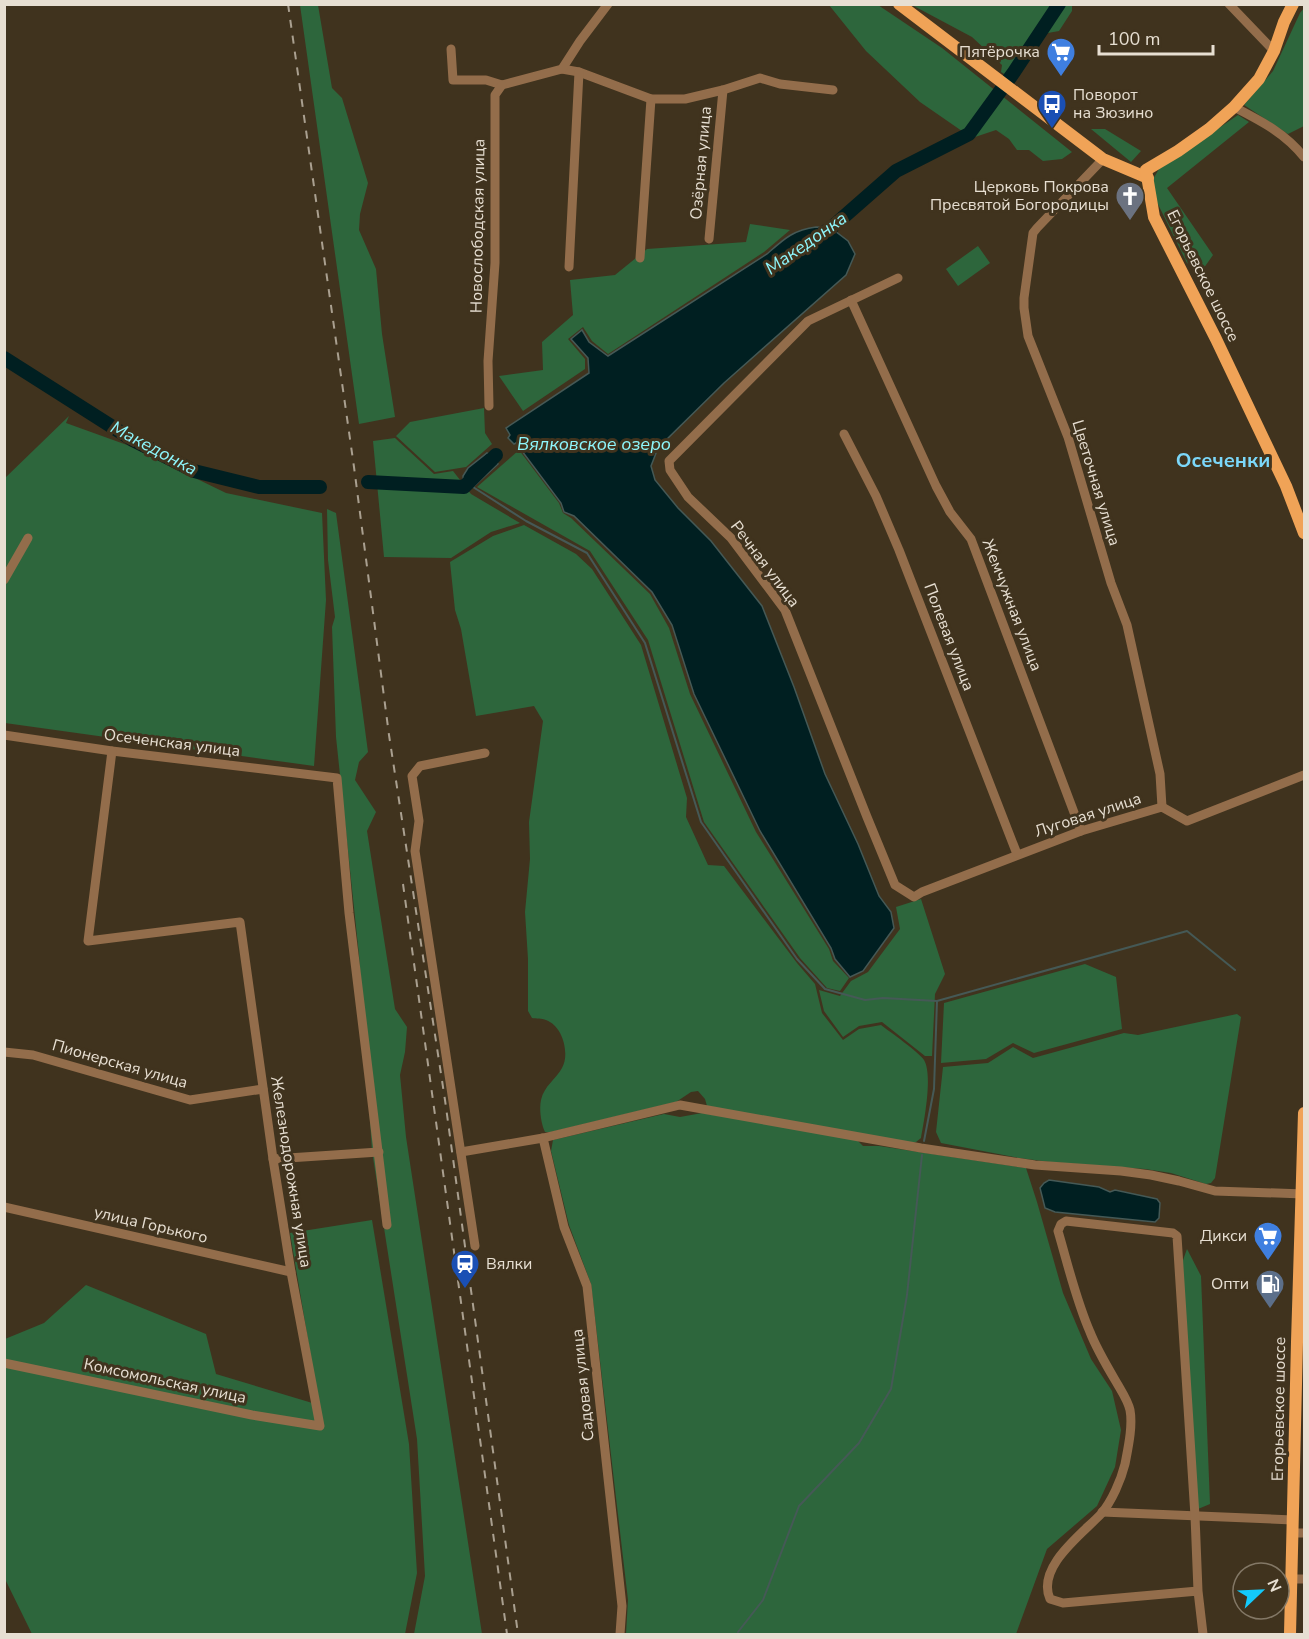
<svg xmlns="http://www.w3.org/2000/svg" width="1309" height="1639" viewBox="0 0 1309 1639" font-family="'Nunito Sans',sans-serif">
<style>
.green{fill:#2d663c}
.water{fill:#001f21;stroke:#455956;stroke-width:1.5}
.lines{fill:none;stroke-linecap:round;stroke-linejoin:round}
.stream{stroke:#455956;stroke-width:2}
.river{stroke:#001f21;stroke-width:14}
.minor{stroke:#936d4b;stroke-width:9}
.major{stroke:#f0a357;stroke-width:12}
.rail{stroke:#aaa090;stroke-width:2;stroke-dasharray:8 8;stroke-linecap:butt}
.labels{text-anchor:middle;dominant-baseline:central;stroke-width:6;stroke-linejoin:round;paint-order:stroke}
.poi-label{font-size:16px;fill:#e7dfd2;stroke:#40331e;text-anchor:end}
.street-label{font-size:16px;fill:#e7dfd2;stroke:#40331e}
.water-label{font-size:18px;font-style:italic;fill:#8ef7fd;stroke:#40331e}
.quarter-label{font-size:20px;font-weight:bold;fill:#7bd7f9;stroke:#40331e}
</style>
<rect width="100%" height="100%" fill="#40331e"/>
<g class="green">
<path d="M300,5H318L332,88L342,98L368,183L360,214L359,230L376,269L382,334L395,417L359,424Z"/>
<path d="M829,5H878L942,48L1072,152L1062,159L1043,161L1029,150H1017L1009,139L996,130L972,138L920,102L866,51Z"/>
<path d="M994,5H1072V11L1059,31L1031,36L1006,75L1001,72L1002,65L972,37L912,5Z"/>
<path d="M1304,8V126L1288,134L1244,105L1273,71L1300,13Z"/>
<path d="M1238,115L1249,122L1167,188L1213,255L1201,272L1187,263L1149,186L1159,169Z"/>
<path d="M1091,129H1105L1141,151L1131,162Z"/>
<path d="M750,224L790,230L764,252L608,354L592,341L583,327L568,339L585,359V369L523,411L499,376L543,370L542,342L573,315L570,280L615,275L647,249L746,242Z"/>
<path d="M978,246L990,263L958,286L946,269Z"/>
<path d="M484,408L485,433L492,444L466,467L435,472L396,436L410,422Z"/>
<path d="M69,416L66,423L127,445L226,493L322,513L326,600L314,766L5,723V478Z"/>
<path d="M395,438L434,474L453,471L471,494L520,523L491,532L451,558L384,557L373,441Z"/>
<path d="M519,450L559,503L563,513L571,518L650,594L669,628L690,694L756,832L829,949L833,961L849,978L840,991L827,988L800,958L704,822L648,640L590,551L477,487Z"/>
<path d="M327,509L336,513L368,752L359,762L355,780L376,812L367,831L395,1009L407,1027L405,1052L400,1075L406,1137L482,1634H414L425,1576L417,1439L372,1151L359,955L336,737L332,627L335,617L328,560Z"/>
<path d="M524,525L576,554L592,569L641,645L687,798L686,817L708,865L724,866L797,963L815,984L822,1013L843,1040L859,1029L881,1025C890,1032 919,1052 924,1060C933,1075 924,1121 921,1138L916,1142L910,1143L707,1106L705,1099L698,1091L691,1092L676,1102L551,1132H545C541,1124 539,1109 541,1100C544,1086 556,1079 562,1068C570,1054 563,1026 546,1020C542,1018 536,1019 532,1018L528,1011V959L525,912L530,859L529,822L543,721L534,706L476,716L461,629L455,610L450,562L493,536Z"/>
<path d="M921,899L945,974L935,994L932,1056H925L882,1022L859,1026L843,1037L824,1011L819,990L840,996L851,981L868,972L900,929L896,907Z"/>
<path d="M1085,964L1116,977L1122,1029L1034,1053L1013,1043L986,1059L941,1063L944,1003Z"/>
<path d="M1237,1014L1241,1017L1215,1178L1211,1183L1206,1184L1171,1173L1145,1169L1050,1162L1019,1158L941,1143L936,1132L943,1067L988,1063L1013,1047L1033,1058L1124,1033L1138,1035Z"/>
<path d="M702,1113L855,1138L863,1146H879L1026,1168L1037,1202L1063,1293L1091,1359L1112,1391L1121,1430L1115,1467L1097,1506L1047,1549L1016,1634H626L628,1600L591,1284L569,1225L551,1151L553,1140L664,1114L680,1117Z"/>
<path d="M372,1220L409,1444L417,1573L405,1634H32L5,1579V1339L44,1323L86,1285L206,1334L216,1374L319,1405L290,1233Z"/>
<path d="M1187,1249L1201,1276L1210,1504L1198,1509L1182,1263Z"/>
</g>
<g class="water">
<path d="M816,227L831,228L848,241L855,254L846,275L724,383L658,448L651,466L655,480L678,508L711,541L762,606L794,687L825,774L858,844L879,896L891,912L894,928L863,971L850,977L835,959L831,948L760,831L694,694L672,625L652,592L574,516L564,512L561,503L516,443L514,444L508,438L510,435L506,428L589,373L588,358L571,339L582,330L589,342L608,356L767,254C784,239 793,230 816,227Z"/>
<path d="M494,452L499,457L496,461L498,464L473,487H464L463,476L468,468L487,453L491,455Z"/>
<path d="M1049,1180L1099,1187L1110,1192L1115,1190L1157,1199L1160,1203L1159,1218L1155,1222L1055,1212L1045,1208L1040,1188L1044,1183Z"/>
</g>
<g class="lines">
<g class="stream">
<path d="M473,487L526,521L587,553L645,643L701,822L797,959L825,989L865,1000L883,998L937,1001L1187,931L1235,970"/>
<path d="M924,1141L934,1089L937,1001"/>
<path d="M738,1632L763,1600L799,1506L859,1443L891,1389L907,1295L922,1155"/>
</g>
<g class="river">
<path d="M817,237L831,228L896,171L969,134L1014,72L1059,4"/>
<path d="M4,358L133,440L194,471L259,487H320"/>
<path d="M368,482L464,487L496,455"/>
</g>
<g class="minor">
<path d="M1229,4L1274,51"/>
<path d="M451,49L453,80H486L502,85"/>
<path d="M562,69L579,72L651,99H685L723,90L760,78L780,84L833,90"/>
<path d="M502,85L562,69L580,41L608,4"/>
<path d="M1234,107C1261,121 1285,133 1304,157"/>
<path d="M1103,159L1037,228L1033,233L1024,298V308L1028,336L1068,437L1111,583L1127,625L1160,774L1162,807"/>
<path d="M709,239L723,90"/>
<path d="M640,258L651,99"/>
<path d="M569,267L579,72"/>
<path d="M898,278L808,321L669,461L670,470L688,497L731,538L785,610L867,817L895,885L914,897L922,892L1081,831L1162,807L1187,821L1304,775"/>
<path d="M851,300L936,486L950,512L971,539L1081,831"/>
<path d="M489,406L488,361L495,263V95L502,85"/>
<path d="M844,434L876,496L899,550L1017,854"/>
<path d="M4,580L28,538"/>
<path d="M4,735L112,751L337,778L349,913L387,1225"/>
<path d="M4,1052L33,1055L190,1100L263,1089"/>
<path d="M543,1138L564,1227L587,1286L622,1606L620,1634"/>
<path d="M461,1152L543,1138L680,1105L921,1148L1035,1165L1121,1171L1151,1175L1179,1181L1215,1191L1304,1194"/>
<path d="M273,1159L379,1152"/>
<path d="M4,1207L291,1272"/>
<path d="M475,1246L415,851L419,821L412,776L420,766L485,753"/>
<path d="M4,1363L252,1415L320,1426L291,1272L273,1159L240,922L88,941L112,751"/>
<path d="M1102,1512L1293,1520"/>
<path d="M1293,1533H1304"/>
<path d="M1292,1579H1304"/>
<path d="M1198,1591L1063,1603L1050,1599C1036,1567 1082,1534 1101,1514C1112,1501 1121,1480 1125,1464C1128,1448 1133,1426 1130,1410C1128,1401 1122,1392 1118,1385C1108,1368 1097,1350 1090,1332C1076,1300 1068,1265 1058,1231L1061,1224L1066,1221L1173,1233L1177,1236L1195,1516L1198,1591L1203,1634"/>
</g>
<g class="major">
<path d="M899,4L1103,159L1148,178"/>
<path d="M1293,4L1284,22L1274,51L1259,79L1234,107L1209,129L1178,151L1146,170L1154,217L1216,339L1286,486L1304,533"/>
<path d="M1290,1634L1297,1342L1304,1113"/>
</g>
<g class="rail">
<path d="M288,4L354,467L389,735L445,1100L518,1634"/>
<path d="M403,884L507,1634"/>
</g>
</g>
<defs>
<g id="supermarket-pin" transform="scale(1.5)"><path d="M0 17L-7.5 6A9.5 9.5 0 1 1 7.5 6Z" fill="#3f7fe0" stroke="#40331e"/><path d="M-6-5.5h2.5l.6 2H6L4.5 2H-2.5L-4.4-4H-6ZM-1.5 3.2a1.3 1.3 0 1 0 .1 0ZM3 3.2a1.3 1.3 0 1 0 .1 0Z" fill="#fff"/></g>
<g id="bus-pin" transform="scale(1.5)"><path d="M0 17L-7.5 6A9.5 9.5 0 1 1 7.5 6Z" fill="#1a4fb4" stroke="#40331e"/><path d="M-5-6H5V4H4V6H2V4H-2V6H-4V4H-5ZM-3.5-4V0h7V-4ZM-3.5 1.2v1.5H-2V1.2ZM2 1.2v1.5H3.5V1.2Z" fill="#fff"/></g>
<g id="church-pin" transform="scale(1.5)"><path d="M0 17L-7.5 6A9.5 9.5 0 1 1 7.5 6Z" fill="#6b7280" stroke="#40331e"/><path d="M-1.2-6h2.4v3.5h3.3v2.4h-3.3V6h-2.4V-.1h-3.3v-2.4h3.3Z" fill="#fff"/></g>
<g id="station-pin" transform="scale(1.5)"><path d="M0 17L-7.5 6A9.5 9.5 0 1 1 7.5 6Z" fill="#1a4fb4" stroke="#40331e"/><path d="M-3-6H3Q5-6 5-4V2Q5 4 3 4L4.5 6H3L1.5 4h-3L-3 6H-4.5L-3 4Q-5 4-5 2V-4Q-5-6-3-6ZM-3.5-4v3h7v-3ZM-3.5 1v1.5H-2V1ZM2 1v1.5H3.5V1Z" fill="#fff"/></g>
<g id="fuel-pin" transform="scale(1.5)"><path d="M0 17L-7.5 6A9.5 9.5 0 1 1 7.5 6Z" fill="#5c6f8a" stroke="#40331e"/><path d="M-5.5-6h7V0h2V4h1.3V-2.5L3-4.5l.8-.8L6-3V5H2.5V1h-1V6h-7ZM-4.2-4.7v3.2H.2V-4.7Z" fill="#fff"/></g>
</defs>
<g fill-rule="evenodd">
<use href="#supermarket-pin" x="1061" y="52"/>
<use href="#bus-pin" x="1052" y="104"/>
<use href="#church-pin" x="1130" y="196"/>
<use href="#supermarket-pin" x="1268" y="1236"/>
<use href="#station-pin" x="465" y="1264"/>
<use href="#fuel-pin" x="1270" y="1284"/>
</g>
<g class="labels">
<g class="poi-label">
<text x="1040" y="52">Пятёрочка</text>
<text x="1073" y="95" text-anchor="start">Поворот<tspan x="1073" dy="18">на Зюзино</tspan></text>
<text x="1109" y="187">Церковь Покрова<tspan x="1109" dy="18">Пресвятой Богородицы</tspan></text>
<text x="1247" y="1236">Дикси</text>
<text x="486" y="1264" text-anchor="start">Вялки</text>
<text x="1249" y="1284">Опти</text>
</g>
<g class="street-label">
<text transform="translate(701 163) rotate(-85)">Озёрная улица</text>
<text transform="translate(478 226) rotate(-89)">Новослободская улица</text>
<text transform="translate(1203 276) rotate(64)">Егорьевское шоссе</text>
<text transform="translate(1096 483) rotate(73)">Цветочная улица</text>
<text transform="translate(765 564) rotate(53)">Речная улица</text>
<text transform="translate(1012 605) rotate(69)">Жемчужная улица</text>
<text transform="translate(949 637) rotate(69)">Полевая улица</text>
<text transform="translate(172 743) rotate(7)">Осеченская улица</text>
<text transform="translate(1088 815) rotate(-18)">Луговая улица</text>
<text transform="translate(120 1064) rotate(16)">Пионерская улица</text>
<text transform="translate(291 1172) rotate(81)">Железнодорожная улица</text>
<text transform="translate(151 1225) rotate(13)">улица Горького</text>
<text transform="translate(165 1381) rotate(12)">Комсомольская улица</text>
<text transform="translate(583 1385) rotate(-96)">Садовая улица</text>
<text transform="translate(1279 1409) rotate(-89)">Егорьевское шоссе</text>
</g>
<g class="water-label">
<text transform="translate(806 243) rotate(-35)">Македонка</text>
<text x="594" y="444">Вялковское озеро</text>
<text transform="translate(154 448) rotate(28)">Македонка</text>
</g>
<g class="quarter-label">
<text x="1223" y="460">Осеченки</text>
</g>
</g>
<rect width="1309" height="1639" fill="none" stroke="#e7dfd2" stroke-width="12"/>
<g transform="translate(1261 1591) rotate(67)"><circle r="28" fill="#40331e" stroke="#837866" stroke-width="1.5"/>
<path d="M0-4.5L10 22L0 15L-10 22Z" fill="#13cafb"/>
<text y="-9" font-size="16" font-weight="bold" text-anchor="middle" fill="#e7dfd2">N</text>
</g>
<path d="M1099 45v9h114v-9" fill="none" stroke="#e7dfd2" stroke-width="3"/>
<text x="1108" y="45" font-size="18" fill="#e7dfd2" stroke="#40331e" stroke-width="4.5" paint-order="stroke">100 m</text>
</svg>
